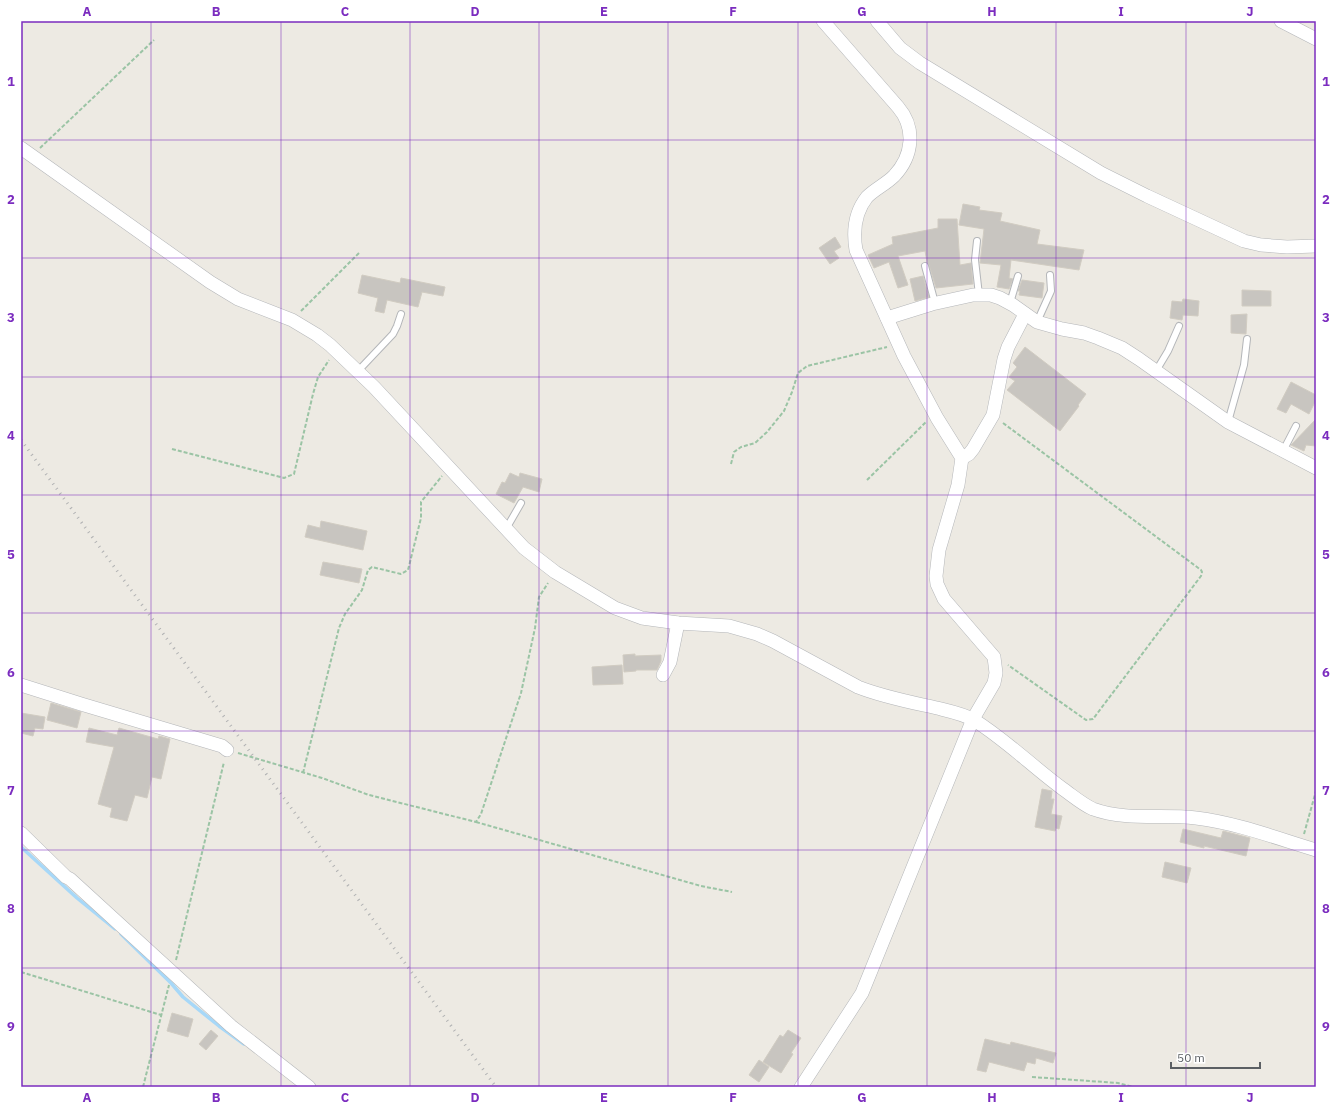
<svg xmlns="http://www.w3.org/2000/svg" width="1337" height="1108" viewBox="0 0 1337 1108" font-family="'IBM Plex Sans',sans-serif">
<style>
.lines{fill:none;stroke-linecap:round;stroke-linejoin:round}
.stream{stroke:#a7d8f8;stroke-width:3.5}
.building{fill:#c8c5c0;stroke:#d1ccc2}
.service-casing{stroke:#b4b6b9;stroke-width:8}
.minor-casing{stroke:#b4b6b9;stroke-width:14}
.path{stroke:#9bc4a5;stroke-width:2;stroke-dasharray:4 2;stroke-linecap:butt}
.service{stroke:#fff;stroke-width:6}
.minor{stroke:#fff;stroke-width:13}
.rail{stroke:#b1b2b3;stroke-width:3;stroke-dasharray:1 5;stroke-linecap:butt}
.grid{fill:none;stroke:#7b2cbf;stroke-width:1;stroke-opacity:0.55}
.neatline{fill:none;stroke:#7b2cbf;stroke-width:1.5}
.grid-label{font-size:13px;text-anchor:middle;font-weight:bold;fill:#7b2cbf}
</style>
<rect width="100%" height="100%" fill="#edeae3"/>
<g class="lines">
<g class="stream">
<path d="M21,847L77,898L115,929"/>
<path d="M121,934L171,983L183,997L219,1026L244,1044"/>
</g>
</g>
<g class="building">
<path d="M963,204L980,207L979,210L1002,213L1000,221L1040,230L1037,244L1084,250L1079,270L1011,260L1009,278L1013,279L1009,289L997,287L1001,265L980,263L984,229L959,225Z"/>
<path d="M938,219H957L960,265L971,263L973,284L936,288L929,265L927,262L925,251L898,256L908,285L898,288L889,262L874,268L868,255L893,244L892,237L938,228Z"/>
<path d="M835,237L841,247L834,251L839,258L830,264L819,248Z"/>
<path d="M362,275L400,283L401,278L445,287L443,296L422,292L418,307L387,300L384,313L375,311L378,298L358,293Z"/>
<path d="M923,276L929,297L915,301L910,279Z"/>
<path d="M1022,280L1044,283L1042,298L1019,295L1020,291H1018Z"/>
<path d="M1242,290L1271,291V306H1242Z"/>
<path d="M1183,299L1199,301L1198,316L1183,315L1182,320L1170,318L1172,301L1182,302Z"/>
<path d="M1247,314L1246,334L1231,333V315Z"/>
<path d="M1025,347L1086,394L1078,405L1079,406L1060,431L1007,390L1015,381L1009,377L1017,367L1013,363Z"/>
<path d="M1291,382L1316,395V400L1309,414L1291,404L1286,413L1277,409Z"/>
<path d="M1316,419V446L1306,445L1304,451L1291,445Z"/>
<path d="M510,473L519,477L520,473L542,479L539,492L523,487L514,503L496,494L502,482L505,483Z"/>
<path d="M321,521L367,531L363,550L305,537L308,525L320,528Z"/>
<path d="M323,562L362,569L359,583L320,575Z"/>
<path d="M635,654V656L661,655V661L657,670H636V671L624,672L623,655Z"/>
<path d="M622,665L623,684L593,685L592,667Z"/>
<path d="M51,703L81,712L77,728L47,720Z"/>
<path d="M21,713L45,717L43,729L35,728L33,736L21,733Z"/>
<path d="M89,728L117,735L119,728L158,739L159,736L170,739L161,779L152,777L147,798L135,795L127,821L110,817L112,808L98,804L114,747L86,742Z"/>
<path d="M1042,789L1052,791L1051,799H1054L1051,814L1062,816L1059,829L1056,828L1055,831L1035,827Z"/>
<path d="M1183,829L1221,838L1223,831L1250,838L1246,856L1204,846V848L1180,842Z"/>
<path d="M1165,862L1191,868L1187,883L1162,877Z"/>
<path d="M172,1013L193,1019L188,1037L167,1031Z"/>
<path d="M211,1030L218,1036L206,1050L199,1044Z"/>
<path d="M788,1030L801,1038L791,1053L793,1054L781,1073L763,1062L780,1035L783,1037Z"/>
<path d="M985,1039L1010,1045L1011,1042L1056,1053L1053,1063L1036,1058L1035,1064L1027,1062L1024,1071L989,1062L986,1072L977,1070Z"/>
<path d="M759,1060L769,1067L759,1082L749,1075Z"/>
</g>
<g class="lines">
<g class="service-casing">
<g id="service">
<path d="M977,241L975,260L979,295"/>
<path d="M925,266L935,303"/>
<path d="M1010,303L1018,276"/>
<path d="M1037,322L1051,291L1050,275"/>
<path d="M358,371L393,334L397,326L401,314"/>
<path d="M1156,371L1168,351L1179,326"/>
<path d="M1228,422L1244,365L1247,339"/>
<path d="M1283,451L1296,426"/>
<path d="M506,529L521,503"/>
</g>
</g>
<g class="minor-casing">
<g id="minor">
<path d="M877,21L900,48L920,63L1101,173L1147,196L1244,241L1261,245L1287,247L1316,246"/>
<path d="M1281,21L1316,39"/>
<path d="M21,148L210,282L238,299L292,320L317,335L330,345L374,387L524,548L555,572L615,608L642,618L678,623L729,626L757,634L773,641L858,687C883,697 910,702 937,708C949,711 964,714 974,720C1006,740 1033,767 1063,789C1073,796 1082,804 1093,809C1126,821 1162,814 1196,818C1237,823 1276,838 1316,850"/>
<path d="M887,318L932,304L973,295H991L1000,298L1013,305L1037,322L1062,329L1084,333L1098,338L1122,348L1139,359L1228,422L1316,468"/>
<path d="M962,458L969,454L973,449L993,415L1004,359L1008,347L1025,314"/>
<path d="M663,675L670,662L678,623"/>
<path d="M21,685L81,704L222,746L227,750"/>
<path d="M21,833L66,877L70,879L231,1026L309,1087"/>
<path d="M801,1087L862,993L973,719L994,683L996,673L994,657L944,599L937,584L936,576L939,550L958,485L962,458L937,418L904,356L856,250C853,232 855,212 867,197C875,189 886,184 894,176C913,156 916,128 898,107L823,21"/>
</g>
</g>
<g class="path">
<path d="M40,148L154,40"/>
<path d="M301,311L359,253"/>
<path d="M1003,423L1201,570L1202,572L1201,576L1093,719L1086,720L1008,665"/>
<path d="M172,449L284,478L294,474L313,394L318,377L329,360"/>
<path d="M731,464L734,452L741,447L755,443L767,432L784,411L792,392L798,373L807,366L887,347"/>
<path d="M867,480L926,422"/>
<path d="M238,753L322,778L369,795L476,822L481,814L521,693L535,628L539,597L548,583"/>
<path d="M303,773L339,628L345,614L362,590L368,570L372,567L401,574L408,570L421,518V502L442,476"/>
<path d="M476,822L701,886L732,892"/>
<path d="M1304,834L1316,791"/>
<path d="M176,960L224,762"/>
<path d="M21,972L161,1015"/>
<path d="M1032,1077L1118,1083L1133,1087"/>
<path d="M143,1087L169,985"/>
</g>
<use href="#service" class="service"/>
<use href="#minor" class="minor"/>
<path class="rail" d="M21,440L496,1087"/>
</g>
<path class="grid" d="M151,21V1087M281,21V1087M410,21V1087M539,21V1087M668,21V1087M798,21V1087M927,21V1087M1056,21V1087M1186,21V1087M21,140H1316M21,258H1316M21,377H1316M21,495H1316M21,613H1316M21,731H1316M21,850H1316M21,968H1316"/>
<rect width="1337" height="1108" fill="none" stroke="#ffffff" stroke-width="44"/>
<path d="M1171 1062v6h89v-6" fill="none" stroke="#5b5f63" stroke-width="2"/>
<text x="1177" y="1062" font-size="12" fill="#5b5f63" stroke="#ffffff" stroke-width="3" paint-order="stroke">50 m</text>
<rect x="22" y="22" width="1293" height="1064" class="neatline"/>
<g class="grid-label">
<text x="87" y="16">A</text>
<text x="216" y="16">B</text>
<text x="345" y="16">C</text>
<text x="475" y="16">D</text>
<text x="604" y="16">E</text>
<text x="733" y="16">F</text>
<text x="862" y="16">G</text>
<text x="992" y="16">H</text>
<text x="1121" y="16">I</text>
<text x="1250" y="16">J</text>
<text x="11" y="86">1</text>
<text x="1326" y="86">1</text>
<text x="11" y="204">2</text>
<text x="1326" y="204">2</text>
<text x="11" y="322">3</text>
<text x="1326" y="322">3</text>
<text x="11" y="440">4</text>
<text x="1326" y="440">4</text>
<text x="11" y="559">5</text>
<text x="1326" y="559">5</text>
<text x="11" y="677">6</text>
<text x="1326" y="677">6</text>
<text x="11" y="795">7</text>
<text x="1326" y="795">7</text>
<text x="11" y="913">8</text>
<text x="1326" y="913">8</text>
<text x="11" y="1031">9</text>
<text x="1326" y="1031">9</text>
<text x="87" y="1102">A</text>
<text x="216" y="1102">B</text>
<text x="345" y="1102">C</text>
<text x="475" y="1102">D</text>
<text x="604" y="1102">E</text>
<text x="733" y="1102">F</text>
<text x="862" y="1102">G</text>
<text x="992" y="1102">H</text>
<text x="1121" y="1102">I</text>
<text x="1250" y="1102">J</text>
</g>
</svg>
